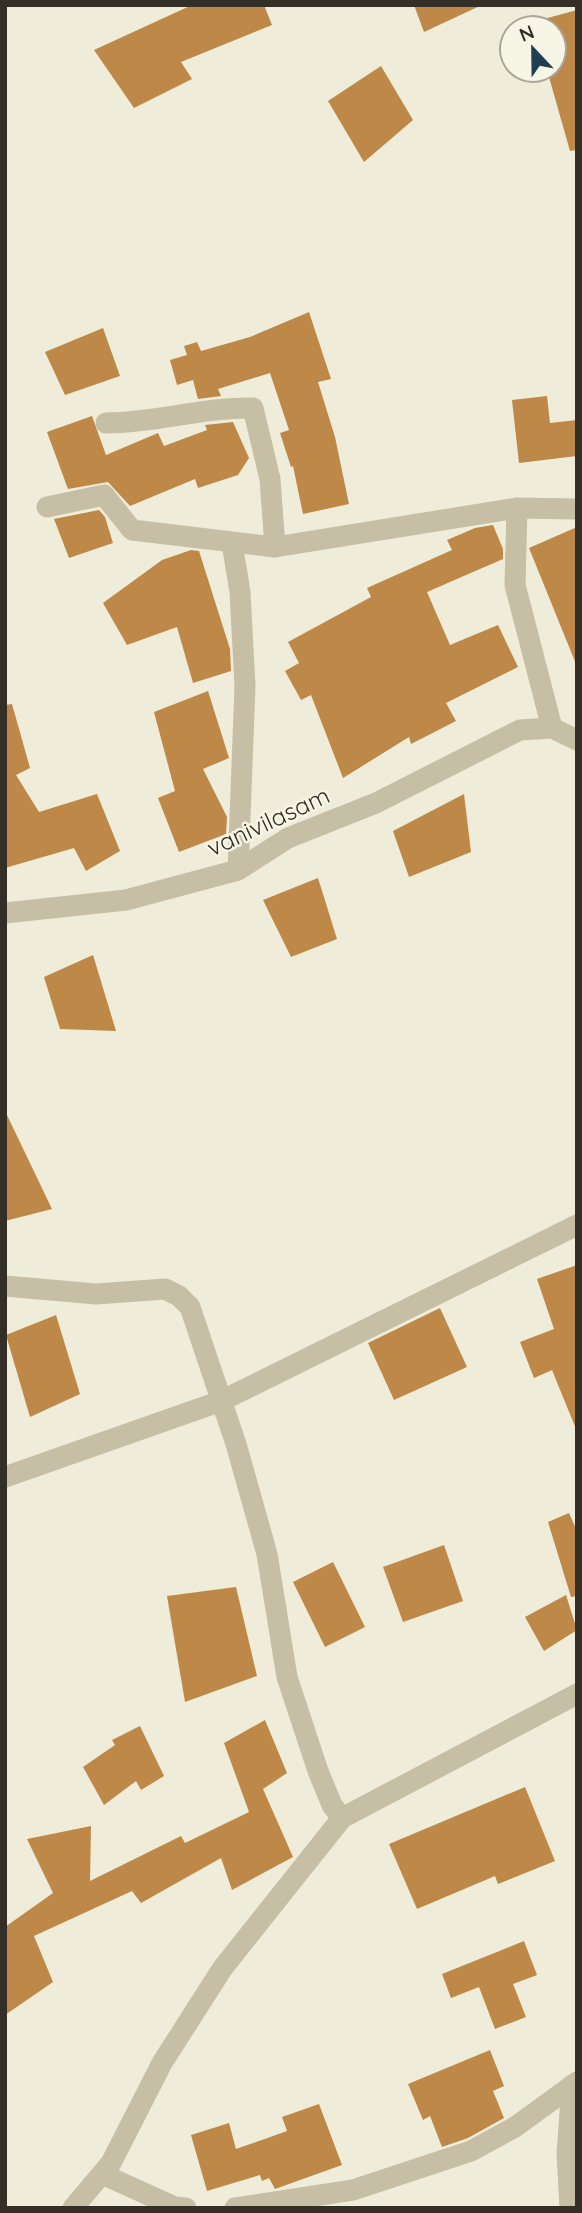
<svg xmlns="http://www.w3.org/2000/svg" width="582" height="2213" viewBox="0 0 582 2213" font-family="Quicksand,sans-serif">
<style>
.building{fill:#be8948}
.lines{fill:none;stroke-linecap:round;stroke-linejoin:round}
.minor{stroke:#c6bfa6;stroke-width:21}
.labels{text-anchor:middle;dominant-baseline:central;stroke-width:5;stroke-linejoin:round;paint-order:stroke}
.street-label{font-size:24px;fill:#332e26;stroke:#f7f5e5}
</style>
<rect width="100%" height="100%" fill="#efecd9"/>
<g class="building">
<path d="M192,5H264L272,25L181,62L192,79L134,108L94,50Z"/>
<path d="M414,5H482L424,32Z"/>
<path d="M577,10V150L570,151L547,70H554V28H535L533,22Z"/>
<path d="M381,66L413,120L364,162L328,101Z"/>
<path d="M309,312L331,379L318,382L335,437L349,504L303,514L293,466L291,467L280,433L289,430L270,373L218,389L221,396L198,399L193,380L177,385L170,360L187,355L184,346L197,342L201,351L250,337Z"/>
<path d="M103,328L120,376L65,395L45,352Z"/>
<path d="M547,396L550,423L577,420V456L519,463L512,400Z"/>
<path d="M92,416L106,455L158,433L164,446L207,430L205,425L233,422L249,458L238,475L198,488L195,479L130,506L108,482L68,489L47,432Z"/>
<path d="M99,510L105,517L113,543L69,558L54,519Z"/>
<path d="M493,525L503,549V559L427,592L450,645L498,625L518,667L446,703L456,721L411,744L409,737L343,778L311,695L301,700L285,671L299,663L288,642L371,597L367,588L452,550L447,540L475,528Z"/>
<path d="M577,527V664H576L529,548Z"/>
<path d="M191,550L199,551L230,649L231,671L193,683L177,627L127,645L103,603L162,560Z"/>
<path d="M208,691L229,758L203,769L227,817L226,834L179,852L158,798L175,791L154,712Z"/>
<path d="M12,704L30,768L16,775L39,812L97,794L120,851L86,871L74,848L5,868V705Z"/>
<path d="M464,794L471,852L409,877L393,831Z"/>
<path d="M318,878L337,939L291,957L263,900Z"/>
<path d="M93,955L116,1031L60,1029L44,977Z"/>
<path d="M5,1111L52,1209L5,1221Z"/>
<path d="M577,1265V1429H576L552,1370L534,1378L520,1342L554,1329L537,1279Z"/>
<path d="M440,1308L467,1367L394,1400L368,1343Z"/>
<path d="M56,1315L80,1394L30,1417L6,1335Z"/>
<path d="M569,1513L577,1531V1596L571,1597L548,1522Z"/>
<path d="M444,1545L463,1601L403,1622L383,1567Z"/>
<path d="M333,1562L365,1627L325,1647L293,1582Z"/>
<path d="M236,1587L257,1676L185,1702L167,1596Z"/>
<path d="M566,1595L577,1630L544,1651L525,1617Z"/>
<path d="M265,1720L287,1773L263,1789L293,1857L232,1890L221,1858L141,1903L132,1891L34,1936L53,1982L5,2015V1927L53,1893L27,1839L91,1826L90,1881L181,1836L185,1843L249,1812L224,1743Z"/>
<path d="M140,1726L164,1776L141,1790L136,1781L104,1805L83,1767L115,1745L112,1740Z"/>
<path d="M525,1787L555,1861L498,1884L495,1876L417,1909L389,1844Z"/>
<path d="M524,1941L537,1975L513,1984L526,2017L495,2029L479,1987L451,1998L442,1974Z"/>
<path d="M490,2050L504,2086L493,2091L504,2118L468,2138L442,2147L430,2116L423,2120L408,2084Z"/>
<path d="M319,2104L342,2165L275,2189L269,2178L262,2181L260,2175L207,2191L191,2135L229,2123L236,2149L287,2131L282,2117Z"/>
</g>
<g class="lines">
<g class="minor">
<path d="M106,423C156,423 204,407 253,408L270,479L275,547"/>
<path d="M47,507L104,495L132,530L275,547L517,508L577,509"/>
<path d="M517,508L515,585L552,728"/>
<path d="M232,543L240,592L245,686L238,870"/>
<path d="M5,913L126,900L238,870L288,838L376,803L520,730L552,728L577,740"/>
<path d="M5,1286L96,1294L165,1289L179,1296L190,1307L236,1444L267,1554L287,1677L318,1771L332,1805L342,1818L577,1694"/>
<path d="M5,1477L221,1401L577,1225"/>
<path d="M102,2174L175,2207L186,2208"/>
<path d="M73,2208L111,2163L162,2063L222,1969L342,1818"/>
<path d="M235,2208L353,2190L471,2151L515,2127L577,2082"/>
<path d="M570,2208L567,2154L572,2085"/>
</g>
</g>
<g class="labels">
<g class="street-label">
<text transform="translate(268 821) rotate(-25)">vanivilasam</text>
</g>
</g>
<rect width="582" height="2213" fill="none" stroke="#332e26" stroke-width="14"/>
<g transform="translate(533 49) rotate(338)"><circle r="33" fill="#f7f5e5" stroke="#a9a599" stroke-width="2"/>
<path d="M0-5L12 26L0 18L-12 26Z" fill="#1f3e51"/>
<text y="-10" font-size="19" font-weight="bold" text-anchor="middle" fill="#332e26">N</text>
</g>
</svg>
